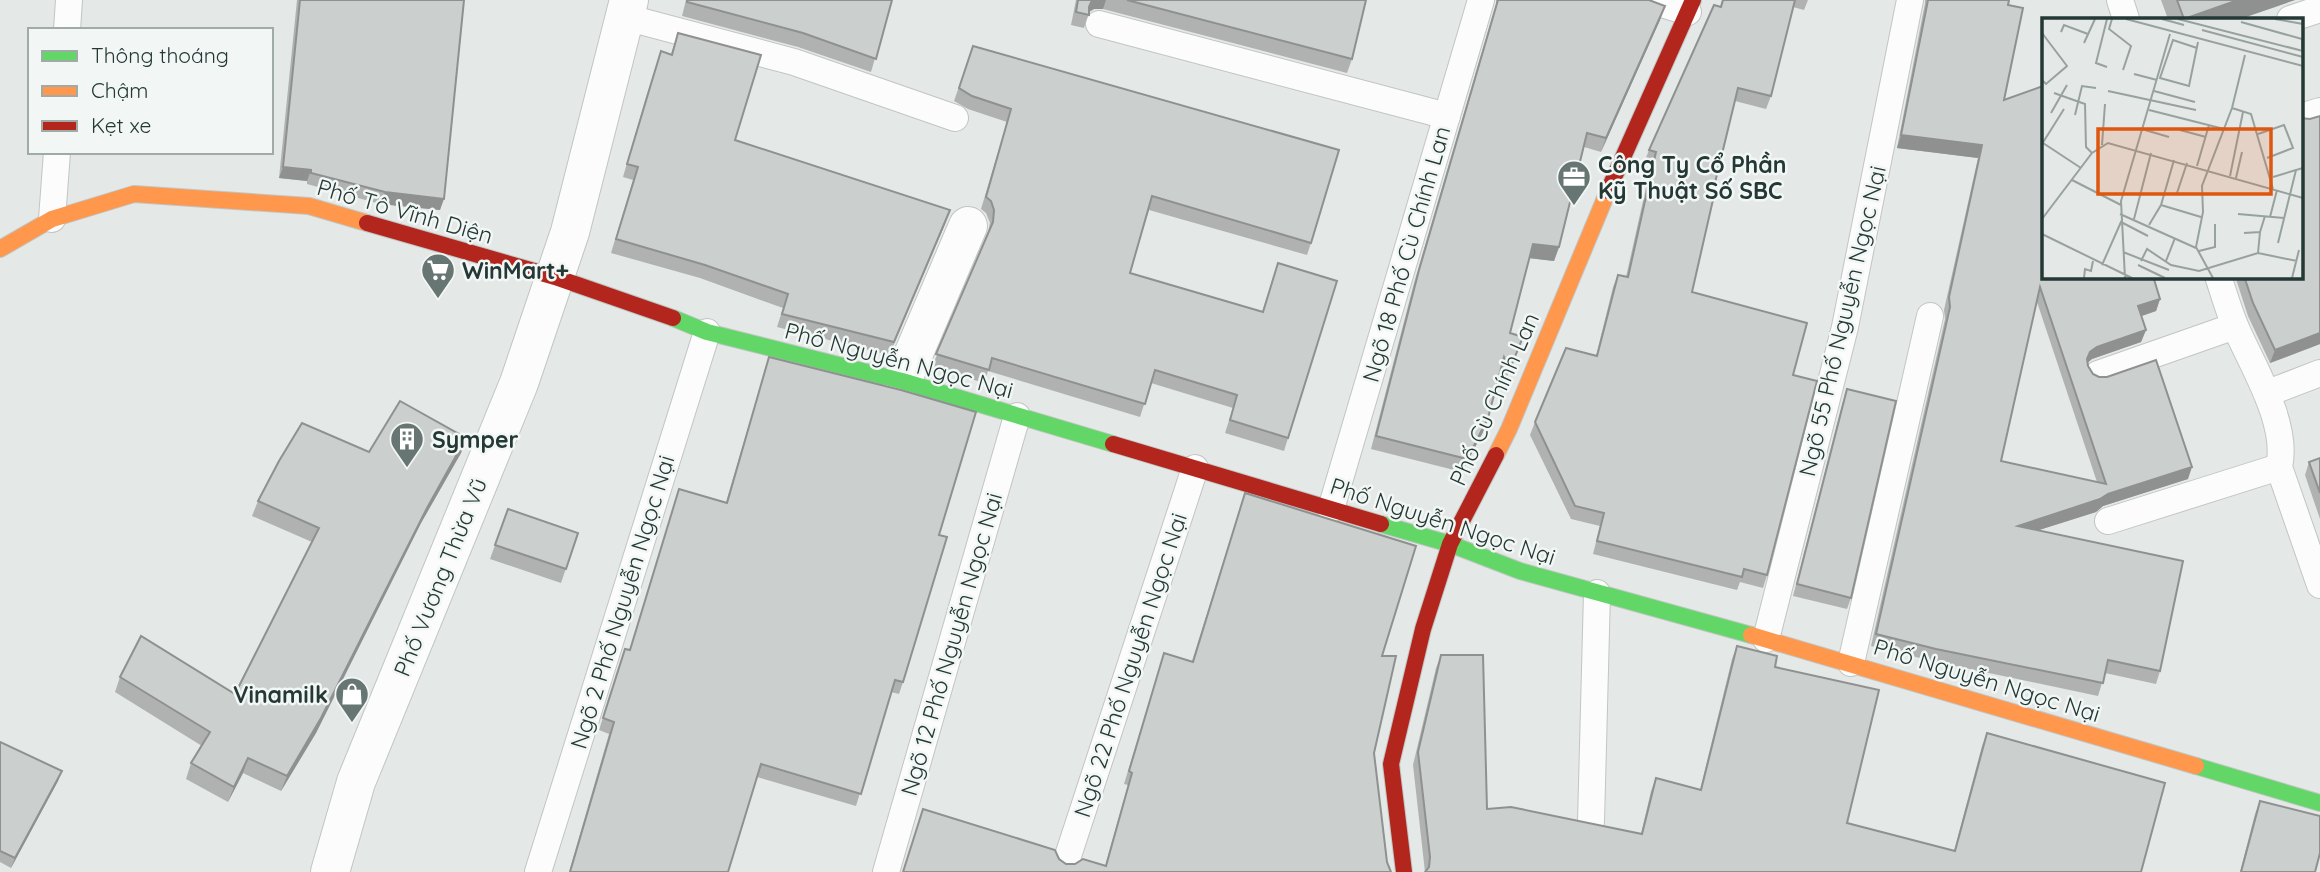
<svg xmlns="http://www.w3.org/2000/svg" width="2320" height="872" viewBox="0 0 2320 872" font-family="Quicksand,sans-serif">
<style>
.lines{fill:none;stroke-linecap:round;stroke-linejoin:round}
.lane-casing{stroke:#c1c5c3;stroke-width:28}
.street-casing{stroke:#c1c5c3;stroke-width:40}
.fast-casing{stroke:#c0c6c4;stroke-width:18}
.slow-casing{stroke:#c0c6c4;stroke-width:18}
.jam-casing{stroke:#c0c6c4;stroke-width:18}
.lane{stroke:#fbfcfb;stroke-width:26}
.street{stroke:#fbfcfb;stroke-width:38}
.fast{stroke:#63d668;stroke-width:16}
.slow{stroke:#ff974d;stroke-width:16}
.jam{stroke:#b3261e;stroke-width:16}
.wall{fill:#afb2b1;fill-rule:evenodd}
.shaded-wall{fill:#8e9190}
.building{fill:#cbcfce;stroke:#8e9190;stroke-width:2;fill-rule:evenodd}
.labels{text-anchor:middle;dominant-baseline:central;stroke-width:5;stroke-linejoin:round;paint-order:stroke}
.poi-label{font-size:23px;font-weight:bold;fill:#243935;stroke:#f2f7f5;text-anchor:start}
.street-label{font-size:23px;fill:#243935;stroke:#f2f7f5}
.inset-road{fill:none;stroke:#97a29f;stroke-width:2}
.view{fill:#de570e;fill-opacity:0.15;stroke:#de570e;stroke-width:3.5}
.inset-edge{fill:none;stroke:#243935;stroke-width:3.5}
</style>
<rect width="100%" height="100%" fill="#e4e8e6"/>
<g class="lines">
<g class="lane-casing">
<g id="lane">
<path d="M1649,0L1688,12"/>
<path d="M2120,0L2126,19"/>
<path d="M625,17L794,62L955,118"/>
<path d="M2290,19L2320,9"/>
<path d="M1099,24L1447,116"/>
<path d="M67,30L69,0"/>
<path d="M2301,117L2320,111"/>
<path d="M52,219L57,152"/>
<path d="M2218,276C2224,294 2229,312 2236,328C2253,367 2289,424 2279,467L2320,585"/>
<path d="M2098,374L2235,326"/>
<path d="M2268,393L2320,373"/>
<path d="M1331,509L1481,0"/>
<path d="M2108,521L2279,467"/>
<path d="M1766,639L1845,327L1910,0"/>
<path d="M1851,663L1930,316"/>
<path d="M1591,822L1597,593"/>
<path d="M1066,862L1195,468"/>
<path d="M538,872L707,332"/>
<path d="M886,872L1017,416"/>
</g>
</g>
<g class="street-casing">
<g id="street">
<path d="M902,381L968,226"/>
<path d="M330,872L356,782L519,383L570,232L629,0"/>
</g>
</g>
<g class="fast-casing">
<g id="fast">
<path d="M673,318L707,332L902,381L1113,444"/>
<path d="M1381,524L1450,544L1520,571L1751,635"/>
<path d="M2196,766L2320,803"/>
</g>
</g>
<g class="slow-casing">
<g id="slow">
<path d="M0,249L52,219L134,194L309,206L367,223"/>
<path d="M1496,455L1509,429L1608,191"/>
<path d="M1751,635L2196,766"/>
</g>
</g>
<g class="jam-casing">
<g id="jam">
<path d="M1608,191L1693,0"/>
<path d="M367,223L555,277L673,318"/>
<path d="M1113,444L1381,524"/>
<path d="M1404,872L1391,764L1423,629L1450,544L1496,455"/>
</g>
</g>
<use href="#lane" class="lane"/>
<use href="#street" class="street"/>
<use href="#fast" class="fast"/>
<use href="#slow" class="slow"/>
<use href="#jam" class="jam"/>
</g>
<g class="wall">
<path d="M297,0H464L440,210L380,204L307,184V181L279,178Z"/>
<path d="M686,0H892L871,72L798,47L682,16Z"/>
<path d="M1076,0H1366L1352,59L1347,73L1103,9H1094L1089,12L1084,28L1071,25Z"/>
<path d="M1496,0H1649L1660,20L1601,152L1584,147L1559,247L1554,261L1529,258L1510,333L1518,350L1505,382L1500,372L1488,418L1483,432L1462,472L1371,449L1414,283L1496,4Z"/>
<path d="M1722,0H1808L1804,10L1793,7L1771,96L1766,109L1735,101L1713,191L1692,292L1793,375L1767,575L1763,588L1740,582L1737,590L1593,554L1600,526L1571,519L1530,435L1535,422L1596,356L1613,287L1618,275L1626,277L1651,165L1644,163L1649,150L1720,7Z"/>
<path d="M1925,0H2009L2004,100L2043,276L2160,299L2156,311L2141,316L2146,330L2141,342L2092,359L2087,363L2088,366L2093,374L2188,479L2103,506L2096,512L2039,530L2160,671L2156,684L2105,673L2098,696L1932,661L1871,646L1945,319L1944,310L1978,158L1897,148L1925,3ZM2037,302L2097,482L2001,461Z"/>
<path d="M2161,0H2295L2240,19H2168Z"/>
<path d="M678,33L735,140L945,224L889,355L777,327L783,308L700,278L611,253L633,180L623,177L646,97L661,51L671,54Z"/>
<path d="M973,46L1311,243L1307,255L1149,210L1130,273L1262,312L1278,263L1288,438L1284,451L1225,433L1233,408L1151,383L1140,417L988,371L984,383L932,367L988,232L990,223L986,213L981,209L1007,122L968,109L954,101Z"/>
<path d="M2320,116V344L2270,363L2248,316L2235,276H2301L2310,119Z"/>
<path d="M769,357L939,535L903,682L899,694L891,692L856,806L757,777L728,872H569L609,734L599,730L625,649L630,650L679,489L726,502Z"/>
<path d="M1847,389L1851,598L1847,609L1793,596L1843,401Z"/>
<path d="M466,438L461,453L421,523L316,733L281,791L243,773L228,802L186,779L191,763L202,746L115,692L120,677L235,694L312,542L252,516L258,501L369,452Z"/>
<path d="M2320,458V519L2305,475L2309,462Z"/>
<path d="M1245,493L1382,656L1374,753L1387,862L1391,872H903L923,809L1059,859L1066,864L1105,866L1128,785L1124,784L1164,653L1192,661Z"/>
<path d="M508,509L578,533L561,583L490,559Z"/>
<path d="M1737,646L1775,667L1847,823L1954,851L1982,746L1987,733L2141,872H1425L1413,765L1436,668L1441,655L1487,809L1641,834L1651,791L1656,778L1700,790L1732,659Z"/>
<path d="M0,742L58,781L11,868L0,862Z"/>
<path d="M2260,801L2315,872H2240L2255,814Z"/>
</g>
<g class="shaded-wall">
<path d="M1092,0H1106L1103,9H1094L1087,13L1089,7Z"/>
<path d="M2238,0H2295L2240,19H2183Z"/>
<path d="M1665,6L1660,20L1601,152L1606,138Z"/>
<path d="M1901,135L1982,145L1978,158L1897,148Z"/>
<path d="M83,152H171L170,154H82Z"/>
<path d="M283,167L311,170L307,181L279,178Z"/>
<path d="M385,192L444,199L440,210L380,204Z"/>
<path d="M950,210L945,224L889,355L894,342Z"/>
<path d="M1533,244L1559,247L1554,261L1528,258Z"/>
<path d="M2160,299L2156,311L2133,319L2138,306Z"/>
<path d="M2146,330L2141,342L2092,359L2086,364L2090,352L2097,347Z"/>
<path d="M2320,333V344L2270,363L2275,350Z"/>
<path d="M1488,418L1483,432L1462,472L1467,459Z"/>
<path d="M466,438L461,453L421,523L316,733L281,791L287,776L427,508Z"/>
<path d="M2192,467L2188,479L2103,506L2096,512L2014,538L2018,526L2108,494Z"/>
<path d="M248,758L243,773L228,802L234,787Z"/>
<path d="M62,771L58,781L11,868L15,858Z"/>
</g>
<g class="building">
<path d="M300,0H464L444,199L385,192L311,173V170L283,167Z"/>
<path d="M687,0H892L876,59L803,33L687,2Z"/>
<path d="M1078,0H1092L1089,7V15L1076,12Z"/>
<path d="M1127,0H1366L1352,59Z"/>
<path d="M1498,0H1649L1665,6L1606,138L1587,133L1559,247L1533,244L1510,333L1523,337L1510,369L1504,357L1488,418L1467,459L1376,436L1419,270Z"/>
<path d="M1723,0H1795L1771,96L1738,88L1713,191H1715L1692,292L1807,323L1793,375L1817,381L1767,575L1744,569L1742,577L1597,541L1604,513L1575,506L1535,422L1566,348L1597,356L1618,275L1628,277L1656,152L1649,150L1714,5L1721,7Z"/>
<path d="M1928,0H2009L2008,5L2023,8L2004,100L2043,86V276H2153L2160,299L2138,306L2146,330L2097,347L2090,352L2087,359L2088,366L2093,374L2099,377H2107L2156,360L2192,467L2108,494L2100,499L2018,526L2183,561L2160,671L2108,660L2103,683L1936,649L1876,634L1950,307L1949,297L1982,145L1901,135ZM2040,287L2106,484L2001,461Z"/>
<path d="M2177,0H2238L2184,19Z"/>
<path d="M678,33L761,55L735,140L950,210L894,342L782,314L788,294L705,265L616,239L638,167L627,164L651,84L661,51L672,55Z"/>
<path d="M973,46L1339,150L1311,243L1152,196L1130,273L1263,312L1278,263L1337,281L1288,438L1230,420L1237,395L1155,370L1145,404L992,358L989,370L936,354L993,222L994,210L991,201L986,197L1011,109L972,96L959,88Z"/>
<path d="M2320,116V333L2275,350L2253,303L2244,276H2301V118L2310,119Z"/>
<path d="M769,357L901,390L976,412L939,535L947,537L903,682L895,680L861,794L761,764L728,872H570L614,722L603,718L625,649L630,650L679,489L727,503Z"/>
<path d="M1847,389L1896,401L1851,598L1797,584Z"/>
<path d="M400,401L466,438L427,508L321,718L287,776L248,758L234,787L191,763L210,732L120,677L141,636L235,694L319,528L258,501L279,461L302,423L369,452Z"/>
<path d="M2320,458V493L2309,462Z"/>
<path d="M1245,493L1416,546L1382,656H1396L1374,753L1387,862L1391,872H903L923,809L1055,850L1059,859L1066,864H1075L1083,859L1106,866L1132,773L1129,771L1164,653L1193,662Z"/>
<path d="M508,509L578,533L566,569L495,545Z"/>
<path d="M1737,646L1777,656L1775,667L1879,690L1847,823L1955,851L1987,733L2165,783L2141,872H1425L1429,867L1430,857L1418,752L1441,655H1483L1487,809L1511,807L1642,834L1656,778L1701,790Z"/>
<path d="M0,742L62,771L15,858L0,851Z"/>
<path d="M2260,801L2320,816V853L2315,872H2241Z"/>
</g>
<defs>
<g id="office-pin" transform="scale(1.75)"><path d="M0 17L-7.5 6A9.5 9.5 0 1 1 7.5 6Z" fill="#677673" stroke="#f2f7f5"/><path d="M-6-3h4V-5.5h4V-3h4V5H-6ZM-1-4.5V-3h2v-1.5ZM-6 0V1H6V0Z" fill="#fff"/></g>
<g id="supermarket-pin" transform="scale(1.75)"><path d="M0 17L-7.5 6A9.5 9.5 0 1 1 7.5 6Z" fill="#677673" stroke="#f2f7f5"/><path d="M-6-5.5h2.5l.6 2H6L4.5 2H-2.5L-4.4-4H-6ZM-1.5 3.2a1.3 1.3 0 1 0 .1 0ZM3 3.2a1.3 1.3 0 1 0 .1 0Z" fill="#fff"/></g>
<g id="building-pin" transform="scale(1.75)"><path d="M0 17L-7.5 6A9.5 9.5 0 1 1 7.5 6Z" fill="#677673" stroke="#f2f7f5"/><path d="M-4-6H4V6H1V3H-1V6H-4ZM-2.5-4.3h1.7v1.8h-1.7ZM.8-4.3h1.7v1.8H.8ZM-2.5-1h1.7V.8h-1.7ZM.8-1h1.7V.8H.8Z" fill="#fff"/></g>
<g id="shop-pin" transform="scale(1.75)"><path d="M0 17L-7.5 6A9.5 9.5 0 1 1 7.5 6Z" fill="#677673" stroke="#f2f7f5"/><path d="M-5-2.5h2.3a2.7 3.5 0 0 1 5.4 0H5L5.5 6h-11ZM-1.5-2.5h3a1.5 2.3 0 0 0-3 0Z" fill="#fff"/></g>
</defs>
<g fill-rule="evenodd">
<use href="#office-pin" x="1574" y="177"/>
<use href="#supermarket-pin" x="438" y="270"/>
<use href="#building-pin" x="407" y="439"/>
<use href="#shop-pin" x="352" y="694"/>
</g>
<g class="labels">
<g class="poi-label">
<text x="1598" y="164">Công Ty Cổ Phần<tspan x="1598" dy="26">Kỹ Thuật Số SBC</tspan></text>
<text x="462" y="270">WinMart+</text>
<text x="432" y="439">Symper</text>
<text x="328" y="694" text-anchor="end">Vinamilk</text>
</g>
<g class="street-label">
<text transform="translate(405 211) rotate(16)">Phố Tô Vĩnh Diện</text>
<text transform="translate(1406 254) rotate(-74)">Ngõ 18 Phố Cù Chính Lan</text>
<text transform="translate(1842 321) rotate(-77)">Ngõ 55 Phố Nguyễn Ngọc Nại</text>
<text transform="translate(899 360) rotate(15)">Phố Nguyễn Ngọc Nại</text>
<text transform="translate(1494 399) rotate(-66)">Phố Cù Chính Lan</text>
<text transform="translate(1443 521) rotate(18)">Phố Nguyễn Ngọc Nại</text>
<text transform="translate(440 577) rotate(-68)">Phố Vương Thừa Vũ</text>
<text transform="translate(622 602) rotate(-73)">Ngõ 2 Phố Nguyễn Ngọc Nại</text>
<text transform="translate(951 644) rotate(-74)">Ngõ 12 Phố Nguyễn Ngọc Nại</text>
<text transform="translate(1130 665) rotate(-72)">Ngõ 22 Phố Nguyễn Ngọc Nại</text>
<text transform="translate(1987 680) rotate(17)">Phố Nguyễn Ngọc Nại</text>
</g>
</g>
<g transform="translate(2042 18)">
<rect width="261" height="261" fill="#e4e8e6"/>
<path class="inset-road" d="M70,1L67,11L89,28L81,52M84,1L261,48M120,1L142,7M136,1L261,33M233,1L261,6M199,4L260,21V31M160,12L261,39M19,14L22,7L46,16M0,15L25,48L4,66L0,62M42,25L53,1M155,30L131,22L118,60L147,68L156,24M65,49L54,45L65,1M92,56L115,62M66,73L154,92M112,73L153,84M12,75L43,86L44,129L50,135M190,90L209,96L231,171M107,92L182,111M9,95L25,67M33,97L40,68L54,70M103,112L127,119M138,112L164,119M216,116L242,107L251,130L225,140M1,125L39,150M0,126L22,91M60,127L63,86M155,148L167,107M188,158L201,94M231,159L254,152M194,160L200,134M30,162L79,187M135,175L145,145M119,187L159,199M78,196L154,230M196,196L242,200M228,199L235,172M0,201L50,135L66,125L261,180M92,201L109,135M107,207L119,187L132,142M202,215L218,214L223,198M0,216L90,260M236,225L254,152L261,150M157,233L173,229V206M81,234L127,252M216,235L218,214M99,243L105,231L129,247L157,253L216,235L255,243M124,243L133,220M60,247L79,204L106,218M96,247L123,260M42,260L43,251L49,253L51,243M83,260L79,183L128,16M171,260L154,229L161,194L160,168L190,90L203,37M250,260L257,232"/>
<path class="view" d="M56,111H229V176H56Z"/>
<rect width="261" height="261" class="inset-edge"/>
</g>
<rect x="28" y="28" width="245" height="126" fill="#f2f7f5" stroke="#a0aba8" stroke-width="2"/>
<rect x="42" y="51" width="35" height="10" fill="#63d668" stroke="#a0aba8" stroke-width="2"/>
<text x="91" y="63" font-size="21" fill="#243935">Thông thoáng</text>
<rect x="42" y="86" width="35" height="10" fill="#ff974d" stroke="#a0aba8" stroke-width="2"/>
<text x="91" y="98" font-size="21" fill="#243935">Chậm</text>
<rect x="42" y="121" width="35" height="10" fill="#b3261e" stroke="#a0aba8" stroke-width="2"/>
<text x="91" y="133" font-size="21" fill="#243935">Kẹt xe</text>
</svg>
